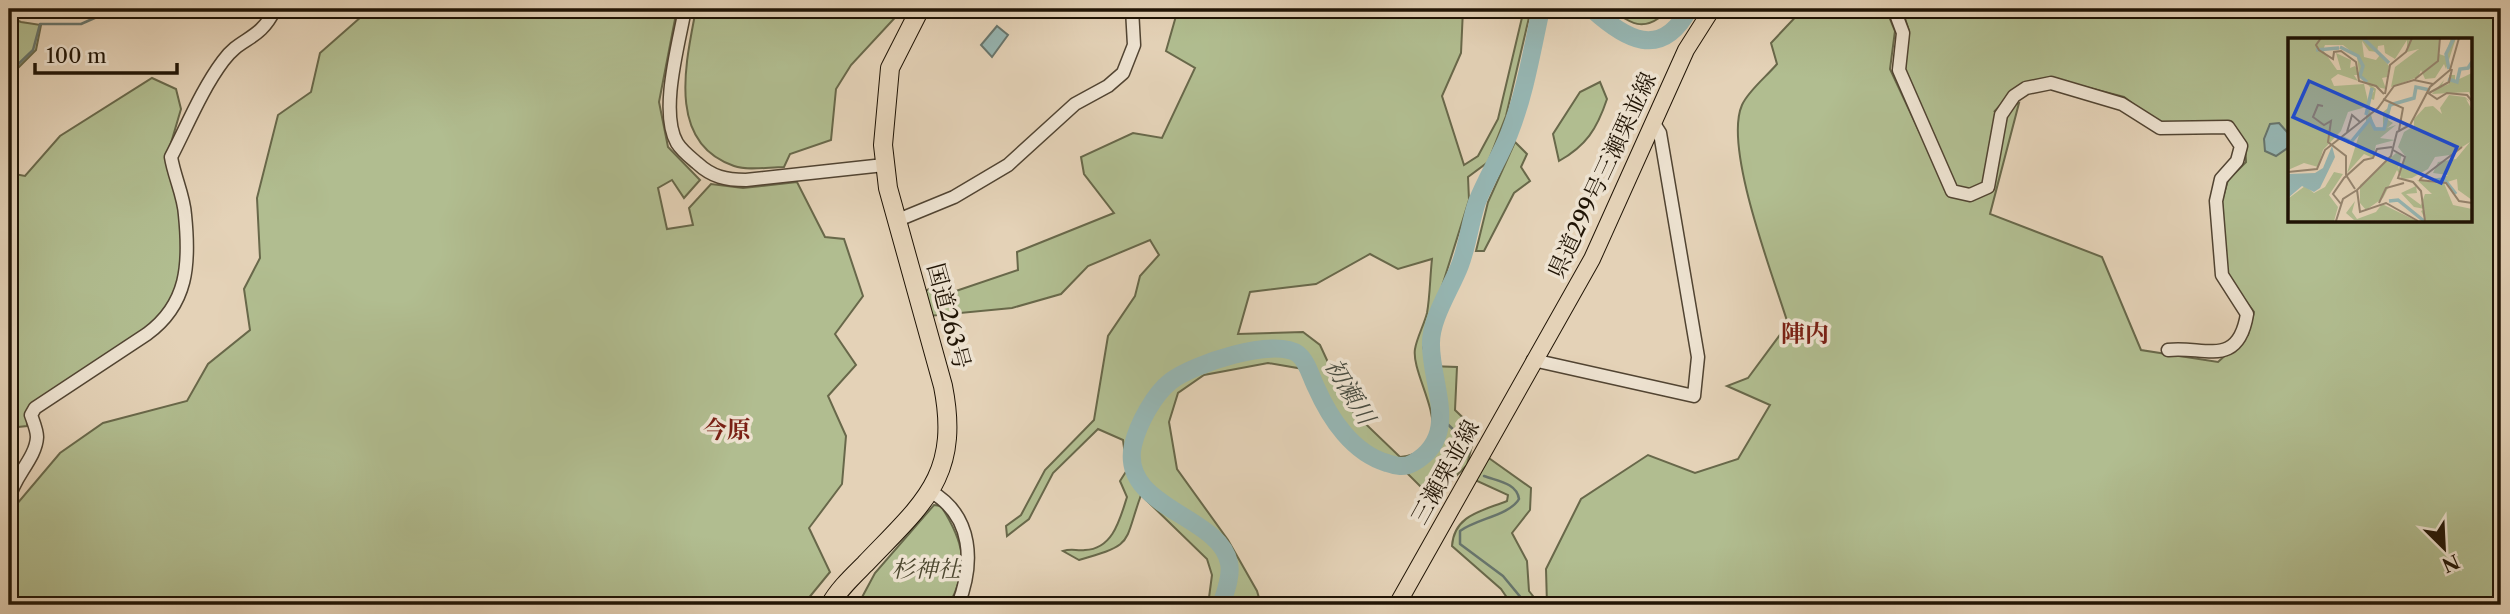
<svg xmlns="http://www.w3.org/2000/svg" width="2510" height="614" viewBox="0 0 2510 614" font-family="'Libre Caslon Text','Noto Serif JP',serif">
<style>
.green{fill:#b1bd90;stroke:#68684a;stroke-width:2;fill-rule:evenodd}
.water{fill:#96b6b3;stroke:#67756d;stroke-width:2}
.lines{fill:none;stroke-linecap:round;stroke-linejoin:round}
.stream{stroke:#67756d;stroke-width:2.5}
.river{stroke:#96b6b3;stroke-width:18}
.minor-casing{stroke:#514432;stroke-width:15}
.major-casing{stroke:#201405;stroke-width:18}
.highway-casing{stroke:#201405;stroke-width:20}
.minor{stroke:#ede2d0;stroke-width:12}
.major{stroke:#e4d2b7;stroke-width:16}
.highway{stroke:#e4d2b7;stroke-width:18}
.labels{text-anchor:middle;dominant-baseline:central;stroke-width:7;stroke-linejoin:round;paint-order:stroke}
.street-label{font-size:23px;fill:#201405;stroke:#ede2d0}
.park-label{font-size:23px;font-style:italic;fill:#4c472f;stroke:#ede2d0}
.neighbourhood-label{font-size:24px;font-weight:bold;fill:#7a1f14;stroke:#ede2d0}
.water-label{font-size:24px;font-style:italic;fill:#494d42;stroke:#ede2d0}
.inset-river{fill:none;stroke:#96b6b3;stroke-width:3.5}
.inset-road{fill:none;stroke:#968670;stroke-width:2}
.view{fill:#1d4ed8;fill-opacity:0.15;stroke:#1d4ed8;stroke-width:3.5}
.inset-edge{fill:none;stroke:#201405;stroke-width:3.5}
</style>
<rect width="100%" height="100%" fill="#e4d2b7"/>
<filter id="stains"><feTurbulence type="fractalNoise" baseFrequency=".00286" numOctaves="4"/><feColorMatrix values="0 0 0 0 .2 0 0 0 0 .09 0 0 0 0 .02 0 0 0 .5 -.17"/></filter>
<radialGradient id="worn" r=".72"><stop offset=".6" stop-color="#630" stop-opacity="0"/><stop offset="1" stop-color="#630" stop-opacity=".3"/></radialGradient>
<g class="green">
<path d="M370,9H677L659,102L668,147L700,180L684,198L672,180L658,188L667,229L693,225L689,208L711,184L743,188L797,182L825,237L844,239L863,296L835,334L856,365L828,396L846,436L842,484L809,528L830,572L803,605H9V521L16,505L60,453L103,423L187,401L208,364L250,330L244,289L260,258L257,198L278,115L311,92L320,53Z"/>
<path d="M696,9H903L851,65L836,89L831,140L790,154L784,167C769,167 748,171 734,166C666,143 686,62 696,9Z"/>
<path d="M1178,9H1463L1461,53L1442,96L1464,165L1478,156L1498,119L1524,9H1531L1506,116L1488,162L1468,177L1469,200L1423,347L1429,366L1457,367L1455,410L1476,430L1467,465L1445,487L1422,488L1403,469L1348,443L1303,369L1268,363L1204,375L1178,393L1169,422L1177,469L1228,540L1257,591L1261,605H1208L1212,575L1207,559L1141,495C1123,545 1135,544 1079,560L1063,551C1072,548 1076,551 1085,550C1113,549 1120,519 1127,497L1120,481L1127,470L1123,440L1098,429L1053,473L1029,519L1007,536L1006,526L1021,515L1045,470L1094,420L1108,336L1135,296L1140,276L1159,255L1150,240L1088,266L1061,294L1012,308L929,316L923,292L943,282L950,293L1018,270L1017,252L1114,213L1084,174L1081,157L1133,133L1162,138L1195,68L1166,51ZM1370,254L1398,269L1432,259C1430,277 1430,296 1427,313C1424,325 1417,337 1415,349C1410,379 1467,449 1400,457L1349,408L1320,345L1303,332L1238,334L1250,292L1316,284Z"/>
<path d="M1609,9H1645L1659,18C1639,32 1628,20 1609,9Z"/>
<path d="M1803,9H1886L1895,31L1890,69L1919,131L1928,126L1905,70L1909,31L1902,9H2501V605H1547L1546,569L1581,499L1648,455L1695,473L1738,459L1770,405L1727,386L1748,378L1788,324C1774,278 1723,148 1742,105C1748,91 1767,76 1777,64L1771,43ZM2290,40H2470V220H2290ZM2051,78L2124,97L2158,123H2230L2245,142L2246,162L2228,180L2222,201L2227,276L2254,312L2248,335L2218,362L2141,350L2102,257L1990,214L2019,103L1994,112L2018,86Z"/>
<path d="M9,17L21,22L41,25L36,50L9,77Z"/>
<path d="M152,78L176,89L181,109L166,160L182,212L181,277L173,307L144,334L28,409L27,426L9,428V173L25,176L60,136Z"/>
<path d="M1600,82L1607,99C1597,129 1586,146 1559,161L1553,134L1580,92Z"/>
<path d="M1515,142L1527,154L1521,167L1530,181L1514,193L1484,251H1476L1488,202Z"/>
<path d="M1486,456L1531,488L1530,510L1512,533L1527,561L1529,591L1540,605H1512L1501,589L1452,546C1454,515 1482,511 1507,501L1508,495L1475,480Z"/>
<path d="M934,505L941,506C964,542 970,566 949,605H854L860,601L875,573Z"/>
</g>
<g class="water">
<path d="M997,26L1008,35L992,57L981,45Z"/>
<path d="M2279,123L2288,133L2289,147L2276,156L2265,151L2264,139L2270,124Z"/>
</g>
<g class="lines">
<g class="stream">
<path d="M9,73L33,50L40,24H81L115,9"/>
<path d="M1442,419L1456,432L1466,457"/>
<path d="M1484,476C1497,481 1517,483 1519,499C1510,515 1476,519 1460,531V544L1503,576L1527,605"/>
</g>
<g class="river">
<path d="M1592,9C1625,39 1661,61 1689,9"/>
<path d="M1221,605C1225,593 1232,576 1229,563C1220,515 1119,508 1133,445C1138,424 1154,394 1171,381C1193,364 1274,337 1298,354C1307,361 1311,377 1316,387C1330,419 1353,453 1387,463C1396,466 1404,468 1413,463C1461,436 1431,386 1431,345C1430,319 1451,289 1460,265C1468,244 1470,222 1477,202C1486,179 1500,157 1509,134C1525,94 1532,50 1541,9"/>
</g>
<g class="minor-casing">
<g id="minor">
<path d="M685,9C679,43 659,112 677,143C682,151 690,157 697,163C712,177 726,180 746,180L884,165"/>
<path d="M1894,9L1903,33L1899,70L1952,191L1970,195L1988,187L2001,115L2014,96L2026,88L2051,83L2122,104L2160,128L2228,127L2241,146L2237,161L2221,179L2216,201L2222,275L2247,314C2238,370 2202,345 2168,350"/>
<path d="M898,220L954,197L1008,165L1075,104L1108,86L1123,73L1134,45L1132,9"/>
<path d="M1533,360L1694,396L1698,357L1660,133L1653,122"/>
<path d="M930,491C974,516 974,564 958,605"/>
<path d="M9,500C12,478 36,459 37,437C37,430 33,421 31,415L35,408L147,334C188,304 190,264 185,215C184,196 174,176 171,157C187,126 202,89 223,61C241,36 259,42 275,9"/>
</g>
</g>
<g class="major-casing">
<path id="major" d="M1397,605L1592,259L1686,50L1712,9"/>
</g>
<g class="highway-casing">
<path id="highway" d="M830,605C838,590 852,577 865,564C922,504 961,477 943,386L888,188L883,145L890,68L920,9"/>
</g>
<use href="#minor" class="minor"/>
<use href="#major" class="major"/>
<use href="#highway" class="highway"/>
</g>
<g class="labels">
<g class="street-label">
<text transform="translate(1602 175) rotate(-65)">県道299号三瀬栗並線</text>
<text transform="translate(949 316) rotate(75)">国道263号</text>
<text transform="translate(1445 472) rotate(-61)">三瀬栗並線</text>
</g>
<g class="park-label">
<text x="926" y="569">杉神社</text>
</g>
<g class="neighbourhood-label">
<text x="1805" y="333">陣内</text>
<text x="727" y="429">今原</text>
</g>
<g class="water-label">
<text transform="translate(1350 391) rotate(59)">初瀬川</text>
</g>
</g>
<g transform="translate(2288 38)">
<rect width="184" height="184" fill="#e4d2b7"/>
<path d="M0,0H152L151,16L157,18L163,0H168L158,31L156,26L147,40L137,41L133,32L130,39L103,49L107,29L131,11L119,14V2L107,21L97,15L96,7L90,8L89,14L81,13L74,3L76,19L88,22L92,17L101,28L99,39L94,40L98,51L84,48L88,51L86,62L81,60L86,53L70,37H66L70,43L50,36L43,41L46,48L76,46L86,89L95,90V74L104,67L97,80L105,85L99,90L108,87L92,100L107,102L88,107L85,120L76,116L59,135L71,97L62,106H60L56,100L62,106L78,87V69L60,74L53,93L35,112L30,129L16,125L0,132ZM37,7H55L69,18L71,35L67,28L62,30L63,22L48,15L53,32H49L35,12ZM184,35V61L181,54L144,56L156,42L153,49L161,46V37H167V43ZM161,57L177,59L184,65L178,61L184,72V162L170,152L169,141L156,145L165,167L184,171V183H138L133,173L137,171L126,169L113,155L128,148L129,155L118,156L133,167L137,156H144L129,142L154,146L152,142L160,137L145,135L150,124L168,121L182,104L162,117L147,119L140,131L124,140L114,141L109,132L95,160L78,172L72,165V147L108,115L114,116L110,131L118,119L110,109L116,94L126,88V81L137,69L145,68L154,76L152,70ZM46,134L55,136L41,157L50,169L46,183H2L1,160L17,148L26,155L37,149ZM67,163L64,174L69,181L88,174L94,166L129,183L66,182L58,175Z" fill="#b1bd90" fill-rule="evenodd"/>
<path d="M44,108L47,119L32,150L26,154L14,148L0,160V136L27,135L35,130Z" fill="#96b6b3"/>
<path class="inset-river" d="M75,0L101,25M52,9L70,18L75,28L72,38L79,44M28,12L51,10M161,31L158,16L166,0M160,41L169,44L172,31L180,30L184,24M78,77L84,50M55,100L63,104L82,81L87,91H96L102,67L126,60L128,49L142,52M147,142L156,141L168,156M101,163L110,162L136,183"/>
<path class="inset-road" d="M33,0L28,7L31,12L45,21L46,14L53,13L68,24L71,43L88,48L96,56M127,41L150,23L152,0M140,55L149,61L159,55L179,57L184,63M141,55L161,44L164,31M97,56L102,27L118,14L124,0M95,61L115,70L111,92M35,68L30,67L25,79L36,87L43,83L40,104L58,118V137L67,151M59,94L64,77L72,84M105,112L117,119L110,140L125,144L133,153L137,183M0,134L29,131L37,112L90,70L106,48L126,42L145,46M132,141L174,109M131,142L158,145L171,163L184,165M91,165L98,150L116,145M53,166L45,156L56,140L76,122L85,120L89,111L104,109M48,183L55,161L69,152M130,183L98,165L72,174L69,152L103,118L109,94L122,87L142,49L162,32L171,0"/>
<path class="view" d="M21,43L169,109L153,145L5,79Z"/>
<rect width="184" height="184" class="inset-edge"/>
</g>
<rect width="2510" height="614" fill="none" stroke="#e4d2b7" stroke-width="35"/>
<rect x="10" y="10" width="2489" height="593" fill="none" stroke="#201405" stroke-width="3.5"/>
<rect x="18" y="18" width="2475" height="579" fill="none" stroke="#201405" stroke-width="2"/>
<g transform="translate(2444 548) rotate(156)" stroke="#ede2d0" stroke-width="5" paint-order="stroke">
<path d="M0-5L12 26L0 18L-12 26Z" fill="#201405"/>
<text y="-10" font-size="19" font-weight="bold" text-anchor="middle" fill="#201405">N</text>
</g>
<path d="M35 63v10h142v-10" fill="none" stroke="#201405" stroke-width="3.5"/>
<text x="46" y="63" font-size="21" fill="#201405" stroke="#ede2d0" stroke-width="5" paint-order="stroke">100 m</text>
<rect width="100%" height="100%" filter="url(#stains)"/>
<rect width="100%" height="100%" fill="url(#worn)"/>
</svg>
